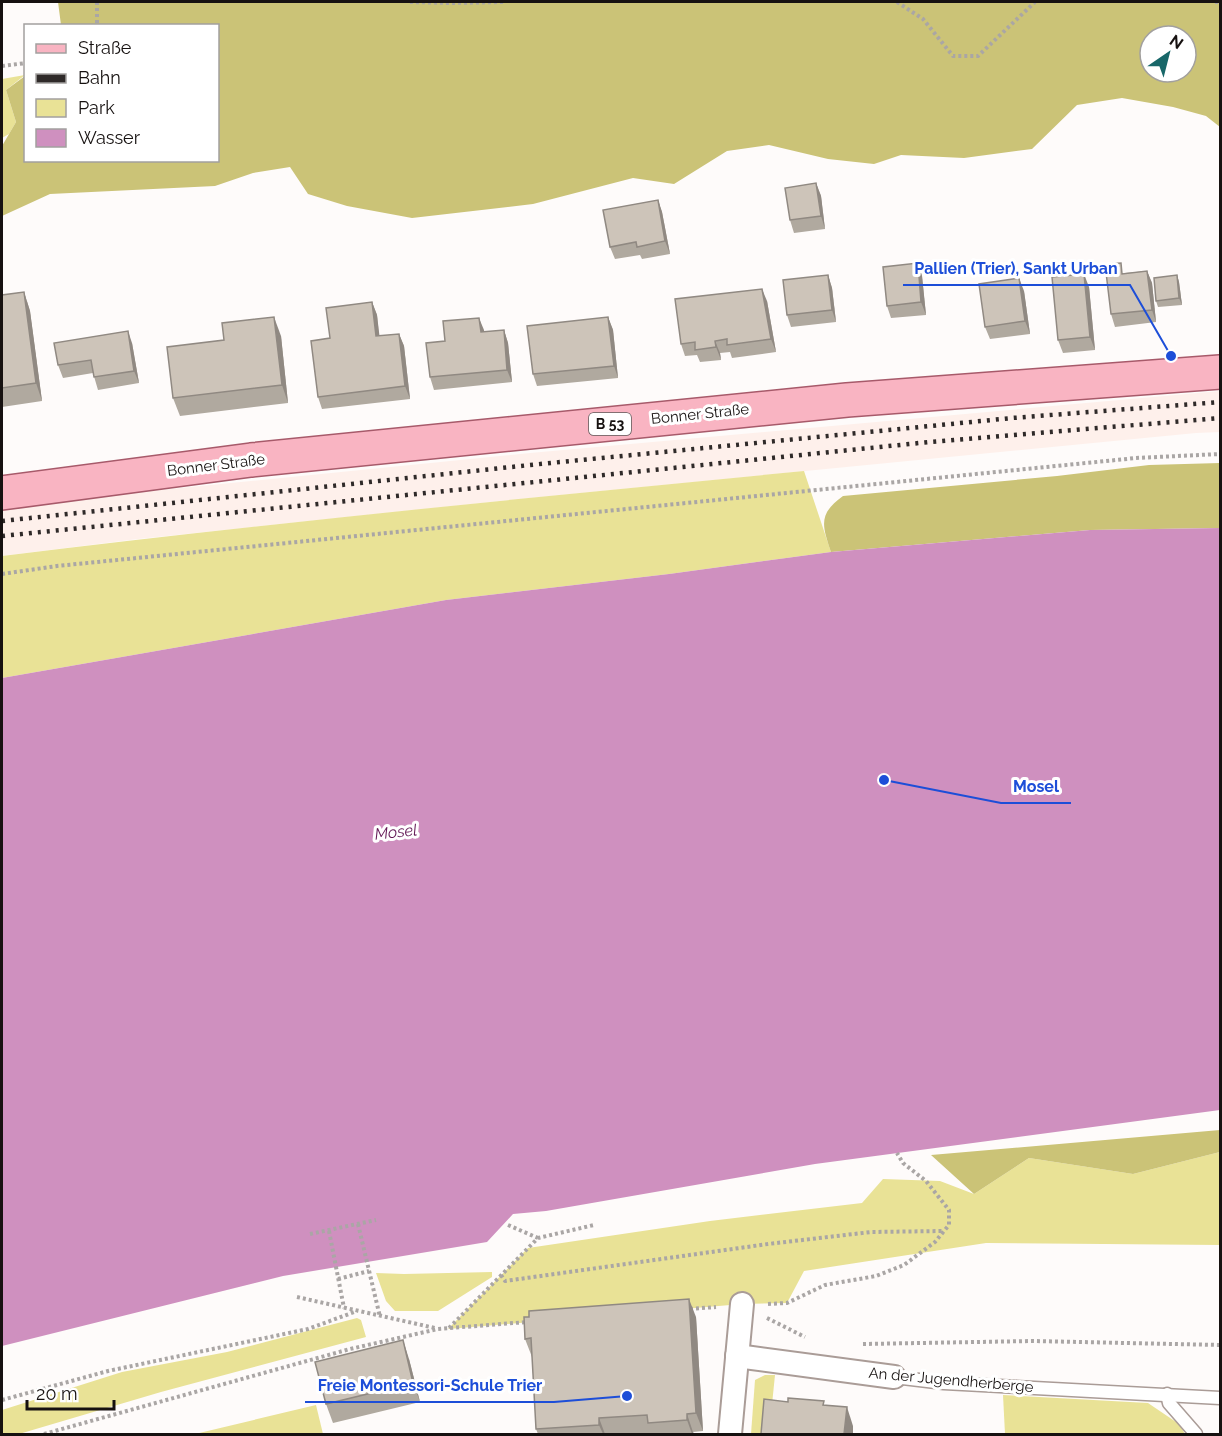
<svg xmlns="http://www.w3.org/2000/svg" width="1222" height="1436" viewBox="0 0 1222 1436" font-family="Raleway,sans-serif">
<style>
.built{fill:#fef0eb}
.green{fill:#e9e296}
.forest{fill:#cbc377;fill-rule:evenodd}
.water{fill:#cf90bf}
.lines{fill:none;stroke-linecap:round;stroke-linejoin:round}
.service-casing{stroke:#aa9c97;stroke-width:15}
.minor-casing{stroke:#aa9c97;stroke-width:26}
.primary-casing{stroke:#a75a6a;stroke-width:36}
.path{stroke:#aaa6a5;stroke-width:4;stroke-dasharray:3 3;stroke-linecap:butt}
.service{stroke:#fff;stroke-width:12}
.minor{stroke:#fff;stroke-width:22}
.primary{stroke:#f9b4c2;stroke-width:33}
.rail{stroke:#2f2a29;stroke-width:4.5;stroke-dasharray:3 6;stroke-linecap:butt}
.wall{fill:#b0a99f}
.shaded-wall{fill:#908982}
.building{fill:#cdc4b9;stroke:#908982;stroke-width:1.5}
.labels{text-anchor:middle;dominant-baseline:central;stroke-width:6;stroke-linejoin:round;paint-order:stroke}
.shield{fill:#fff;stroke:#5c5858;stroke-width:1.5}
.shield-label{font-size:14px;font-weight:bold;fill:#161110}
.street-label{font-size:15px;fill:#161110;stroke:#fff}
.water-label{font-size:16px;font-style:italic;fill:#631855;stroke:#fff}
.leader{fill:none;stroke:#1d4ed8;stroke-width:2}
.callout-dot{fill:#1d4ed8;stroke:#fff;stroke-width:2}
.callout-label{font-size:16px;text-anchor:middle;font-weight:bold;fill:#1d4ed8;stroke:#fff;stroke-width:6;stroke-linejoin:round;paint-order:stroke}
</style>
<rect width="100%" height="100%" fill="#fefbfa"/>
<path class="built" d="M1220,391V432L1196,433L530,498L138,539L2,556V509L131,493L530,453Z"/>
<g class="green">
<path d="M25,75L6,90L16,122L9,134L2,138V79Z"/>
<path d="M804,471L831,552L669,574L446,600L2,678V556C269,523 536,497 804,471Z"/>
<path d="M1220,1152V1245L986,1243L804,1271L787,1303L742,1304L448,1329L528,1248L710,1221L862,1203L883,1179L940,1181L974,1194L1029,1158L1133,1174Z"/>
<path d="M492,1272V1277L438,1311H395L386,1301L376,1273L404,1274Z"/>
<path d="M357,1318L361,1320L366,1337L161,1392L19,1434H2V1410L122,1372L227,1352Z"/>
<path d="M765,1375H775L769,1434H751L755,1380Z"/>
<path d="M1003,1395L1148,1403L1179,1424L1185,1434H1005Z"/>
<path d="M316,1405L323,1434H195Z"/>
</g>
<g class="forest">
<path d="M58,2H1220V127L1206,116L1173,107L1122,98L1077,105L1032,149L964,158L901,155L874,164L828,159L769,145L727,151L674,184L633,178L533,204L412,218L347,206L308,194L290,167L253,173L215,186L50,194L2,216V146L16,122L6,90L25,76L26,160H218V26L61,25ZM1150,36H1186V72H1150Z"/>
<path d="M1220,463V528L1090,530L831,552C822,525 818,514 843,496L1057,476L1149,465Z"/>
<path d="M1220,1130V1152L1133,1174L1029,1158L974,1194L931,1155Z"/>
</g>
<path class="water" d="M1220,528V1110L815,1164L546,1211L513,1214L487,1242L283,1276L2,1346V678L446,600L669,574L831,552L1090,530Z"/>
<g class="lines">
<g class="service-casing">
<g id="service">
<path d="M894,1377L944,1383L1220,1398"/>
<path d="M1167,1394L1169,1403L1196,1434"/>
</g>
</g>
<g class="minor-casing">
<g id="minor">
<path d="M737,1356L894,1377"/>
<path d="M730,1434L742,1304"/>
</g>
</g>
<g class="primary-casing">
<path id="primary" d="M2,493L251,460L847,400L1220,372"/>
</g>
<g class="path">
<path d="M97,2V26"/>
<path d="M410,2L451,3L503,2"/>
<path d="M897,2L923,19L953,56H978L1035,2"/>
<path d="M1215,2H1220"/>
<path d="M2,66L26,63"/>
<path d="M2,574L57,566L1136,458L1220,454"/>
<path d="M358,1224L380,1317"/>
<path d="M508,1225L538,1238"/>
<path d="M329,1231L344,1308"/>
<path d="M310,1234L376,1220"/>
<path d="M501,1275L505,1281L768,1244L871,1232L944,1231"/>
<path d="M338,1279L369,1271"/>
<path d="M297,1297L435,1328"/>
<path d="M768,1304L787,1303L825,1285L876,1276L904,1265L935,1242L944,1231L949,1225V1210L926,1181L903,1163L897,1153"/>
<path d="M690,1309L716,1307"/>
<path d="M767,1318L805,1337"/>
<path d="M449,1328L538,1238L594,1225"/>
<path d="M863,1344L1033,1341L1220,1345"/>
<path d="M2,1400L108,1371L308,1329L357,1311"/>
<path d="M44,1434L350,1349L438,1329L527,1322"/>
</g>
<use href="#service" class="service"/>
<use href="#minor" class="minor"/>
<use href="#primary" class="primary"/>
<g class="rail">
<path d="M2,521L530,465L1012,418L1220,402"/>
<path d="M2,536L929,442L1220,418"/>
</g>
</g>
<g class="wall">
<path d="M816,183L821,196L825,229L794,233L790,220Z"/>
<path d="M658,200L662,212L670,254L642,259L640,255L615,259L610,247Z"/>
<path d="M918,263L922,276L926,315L891,318L887,306Z"/>
<path d="M1147,271L1152,283L1156,322L1115,327L1111,314L1125,273Z"/>
<path d="M828,275L832,288L836,322L791,327L787,315Z"/>
<path d="M1177,275L1179,282L1182,305L1158,307L1156,301Z"/>
<path d="M1089,287L1095,350L1063,353L1058,340Z"/>
<path d="M1024,291L1030,334L990,339L985,327Z"/>
<path d="M24,292L30,311L42,401L2,407V295Z"/>
<path d="M767,301L776,352L732,358L730,352L720,353L721,360L700,362L697,355L685,356L681,344Z"/>
<path d="M372,302L377,315L379,336L399,334L404,346L410,399L322,409L318,397Z"/>
<path d="M608,317L613,330L618,378L537,386L533,374Z"/>
<path d="M484,330V332L504,330L508,343L512,382L434,390L430,377L445,341Z"/>
<path d="M281,336L288,403L180,416L173,398L224,340Z"/>
<path d="M132,343L139,383L98,390L93,373L63,378L58,365Z"/>
<path d="M696,1317L703,1431L693,1432L694,1434H652L651,1433L630,1434H538L536,1429L532,1357L525,1339Z"/>
<path d="M409,1359L420,1402L333,1423L326,1404Z"/>
</g>
<g class="shaded-wall">
<path d="M816,183L821,196L825,229L821,216Z"/>
<path d="M658,200L662,212L670,254L665,241Z"/>
<path d="M918,263L922,276L926,315L921,302Z"/>
<path d="M1147,271L1152,283L1156,322L1152,310Z"/>
<path d="M1084,274L1089,287L1095,350L1090,337Z"/>
<path d="M828,275L832,288L836,322L832,310Z"/>
<path d="M1177,275L1179,282L1182,305L1179,298Z"/>
<path d="M1019,278L1024,291L1030,334L1025,321Z"/>
<path d="M762,289L767,301L776,352L771,339Z"/>
<path d="M24,292L30,311L42,401L36,383Z"/>
<path d="M372,302L377,315L381,349L376,336Z"/>
<path d="M274,317L281,336L288,403L282,385Z"/>
<path d="M608,317L613,330L618,378L614,366Z"/>
<path d="M479,318L484,330L485,345L481,332Z"/>
<path d="M504,330L508,343L512,382L507,370Z"/>
<path d="M128,331L132,343L139,383L134,371Z"/>
<path d="M399,334L404,346L410,399L405,386Z"/>
<path d="M715,341L720,353L721,360L716,347Z"/>
<path d="M689,1299L696,1317L703,1431L696,1413Z"/>
<path d="M403,1340L409,1359L420,1402L413,1383Z"/>
<path d="M847,1407L853,1426V1434H844Z"/>
<path d="M687,1414L693,1432L694,1434H692L687,1420Z"/>
<path d="M599,1418L605,1434H603L599,1425Z"/>
</g>
<g class="building">
<path d="M816,183L821,216L790,220L785,188Z"/>
<path d="M658,200L665,241L637,247L636,242L610,247L603,210Z"/>
<path d="M918,263L921,302L887,306L883,267Z"/>
<path d="M1121,263L1122,274L1147,271L1152,310L1111,314L1105,264Z"/>
<path d="M1084,274L1090,337L1058,340L1052,277Z"/>
<path d="M828,275L832,310L787,315L783,280Z"/>
<path d="M1177,275L1179,298L1156,301L1154,278Z"/>
<path d="M1019,278L1025,321L985,327L979,284Z"/>
<path d="M762,289L771,339L727,345V339L715,341L716,347L695,350V342L681,344L675,299Z"/>
<path d="M24,292L36,383L2,388V295Z"/>
<path d="M372,302L376,336L399,334L405,386L318,397L311,341L330,338L326,308Z"/>
<path d="M274,317L282,385L173,398L167,347L224,340L222,323Z"/>
<path d="M608,317L614,366L533,374L527,326Z"/>
<path d="M479,318L481,332L504,330L507,370L430,377L426,343L445,341L443,321Z"/>
<path d="M128,331L134,371L94,377L91,360L58,365L54,343Z"/>
<path d="M689,1299L696,1413L687,1414V1420L648,1423L647,1415L599,1418V1425L536,1429L531,1338L525,1339L524,1317H529V1311Z"/>
<path d="M403,1340L413,1383L326,1404L315,1362Z"/>
<path d="M788,1398L824,1401L823,1405L847,1407L844,1434H761L764,1399L788,1402Z"/>
</g>
<g class="labels">
<rect class="shield" x="589" y="413" width="42" height="22" rx="4.5"/>
<g class="shield-label">
<text x="610" y="424">B 53</text>
</g>
<g class="street-label">
<text transform="translate(700 414) rotate(-6)">Bonner Straße</text>
<text transform="translate(216 465) rotate(-7)">Bonner Straße</text>
<text transform="translate(951 1380) rotate(5)">An der Jugendherberge</text>
</g>
<g class="water-label">
<text transform="translate(396 832) rotate(-6)">Mosel</text>
</g>
</g>
<path class="leader" d="M1171 356L1130 285H903M884 780L1001 803H1071M627 1396L554 1402H305"/>
<g class="callout-dot">
<circle cx="1171" cy="356" r="6"/>
<circle cx="884" cy="780" r="6"/>
<circle cx="627" cy="1396" r="6"/>
</g>
<g class="callout-label">
<text x="1016" y="274">Pallien (Trier), Sankt Urban</text>
<text x="1036" y="792">Mosel</text>
<text x="430" y="1391">Freie Montessori-Schule Trier</text>
</g>
<rect width="1222" height="1436" fill="none" stroke="#161110" stroke-width="6"/>
<rect x="24" y="24" width="195" height="138" fill="#ffffff" stroke="#a2a09f" stroke-width="1.5"/>
<rect x="36" y="44" width="30" height="9" fill="#f9b4c2" stroke="#a2a09f" stroke-width="1.5"/>
<text x="78" y="54" font-size="18" fill="#161110">Straße</text>
<rect x="36" y="74" width="30" height="9" fill="#2f2a29" stroke="#a2a09f" stroke-width="1.5"/>
<text x="78" y="84" font-size="18" fill="#161110">Bahn</text>
<rect x="36" y="99" width="30" height="18" fill="#e9e296" stroke="#a2a09f" stroke-width="1.5"/>
<text x="78" y="114" font-size="18" fill="#161110">Park</text>
<rect x="36" y="129" width="30" height="18" fill="#cf90bf" stroke="#a2a09f" stroke-width="1.5"/>
<text x="78" y="144" font-size="18" fill="#161110">Wasser</text>
<g transform="translate(1168 54) rotate(35)"><circle r="28" fill="#ffffff" stroke="#a2a09f" stroke-width="1.5"/>
<path d="M0-4.5L10 22L0 15L-10 22Z" fill="#186769"/>
<text y="-9" font-size="16" font-weight="bold" text-anchor="middle" fill="#161110">N</text>
</g>
<path d="M27 1400v9h87v-9" fill="none" stroke="#161110" stroke-width="3"/>
<text x="36" y="1400" font-size="18" fill="#161110" stroke="#ffffff" stroke-width="4.5" paint-order="stroke">20 m</text>
</svg>
